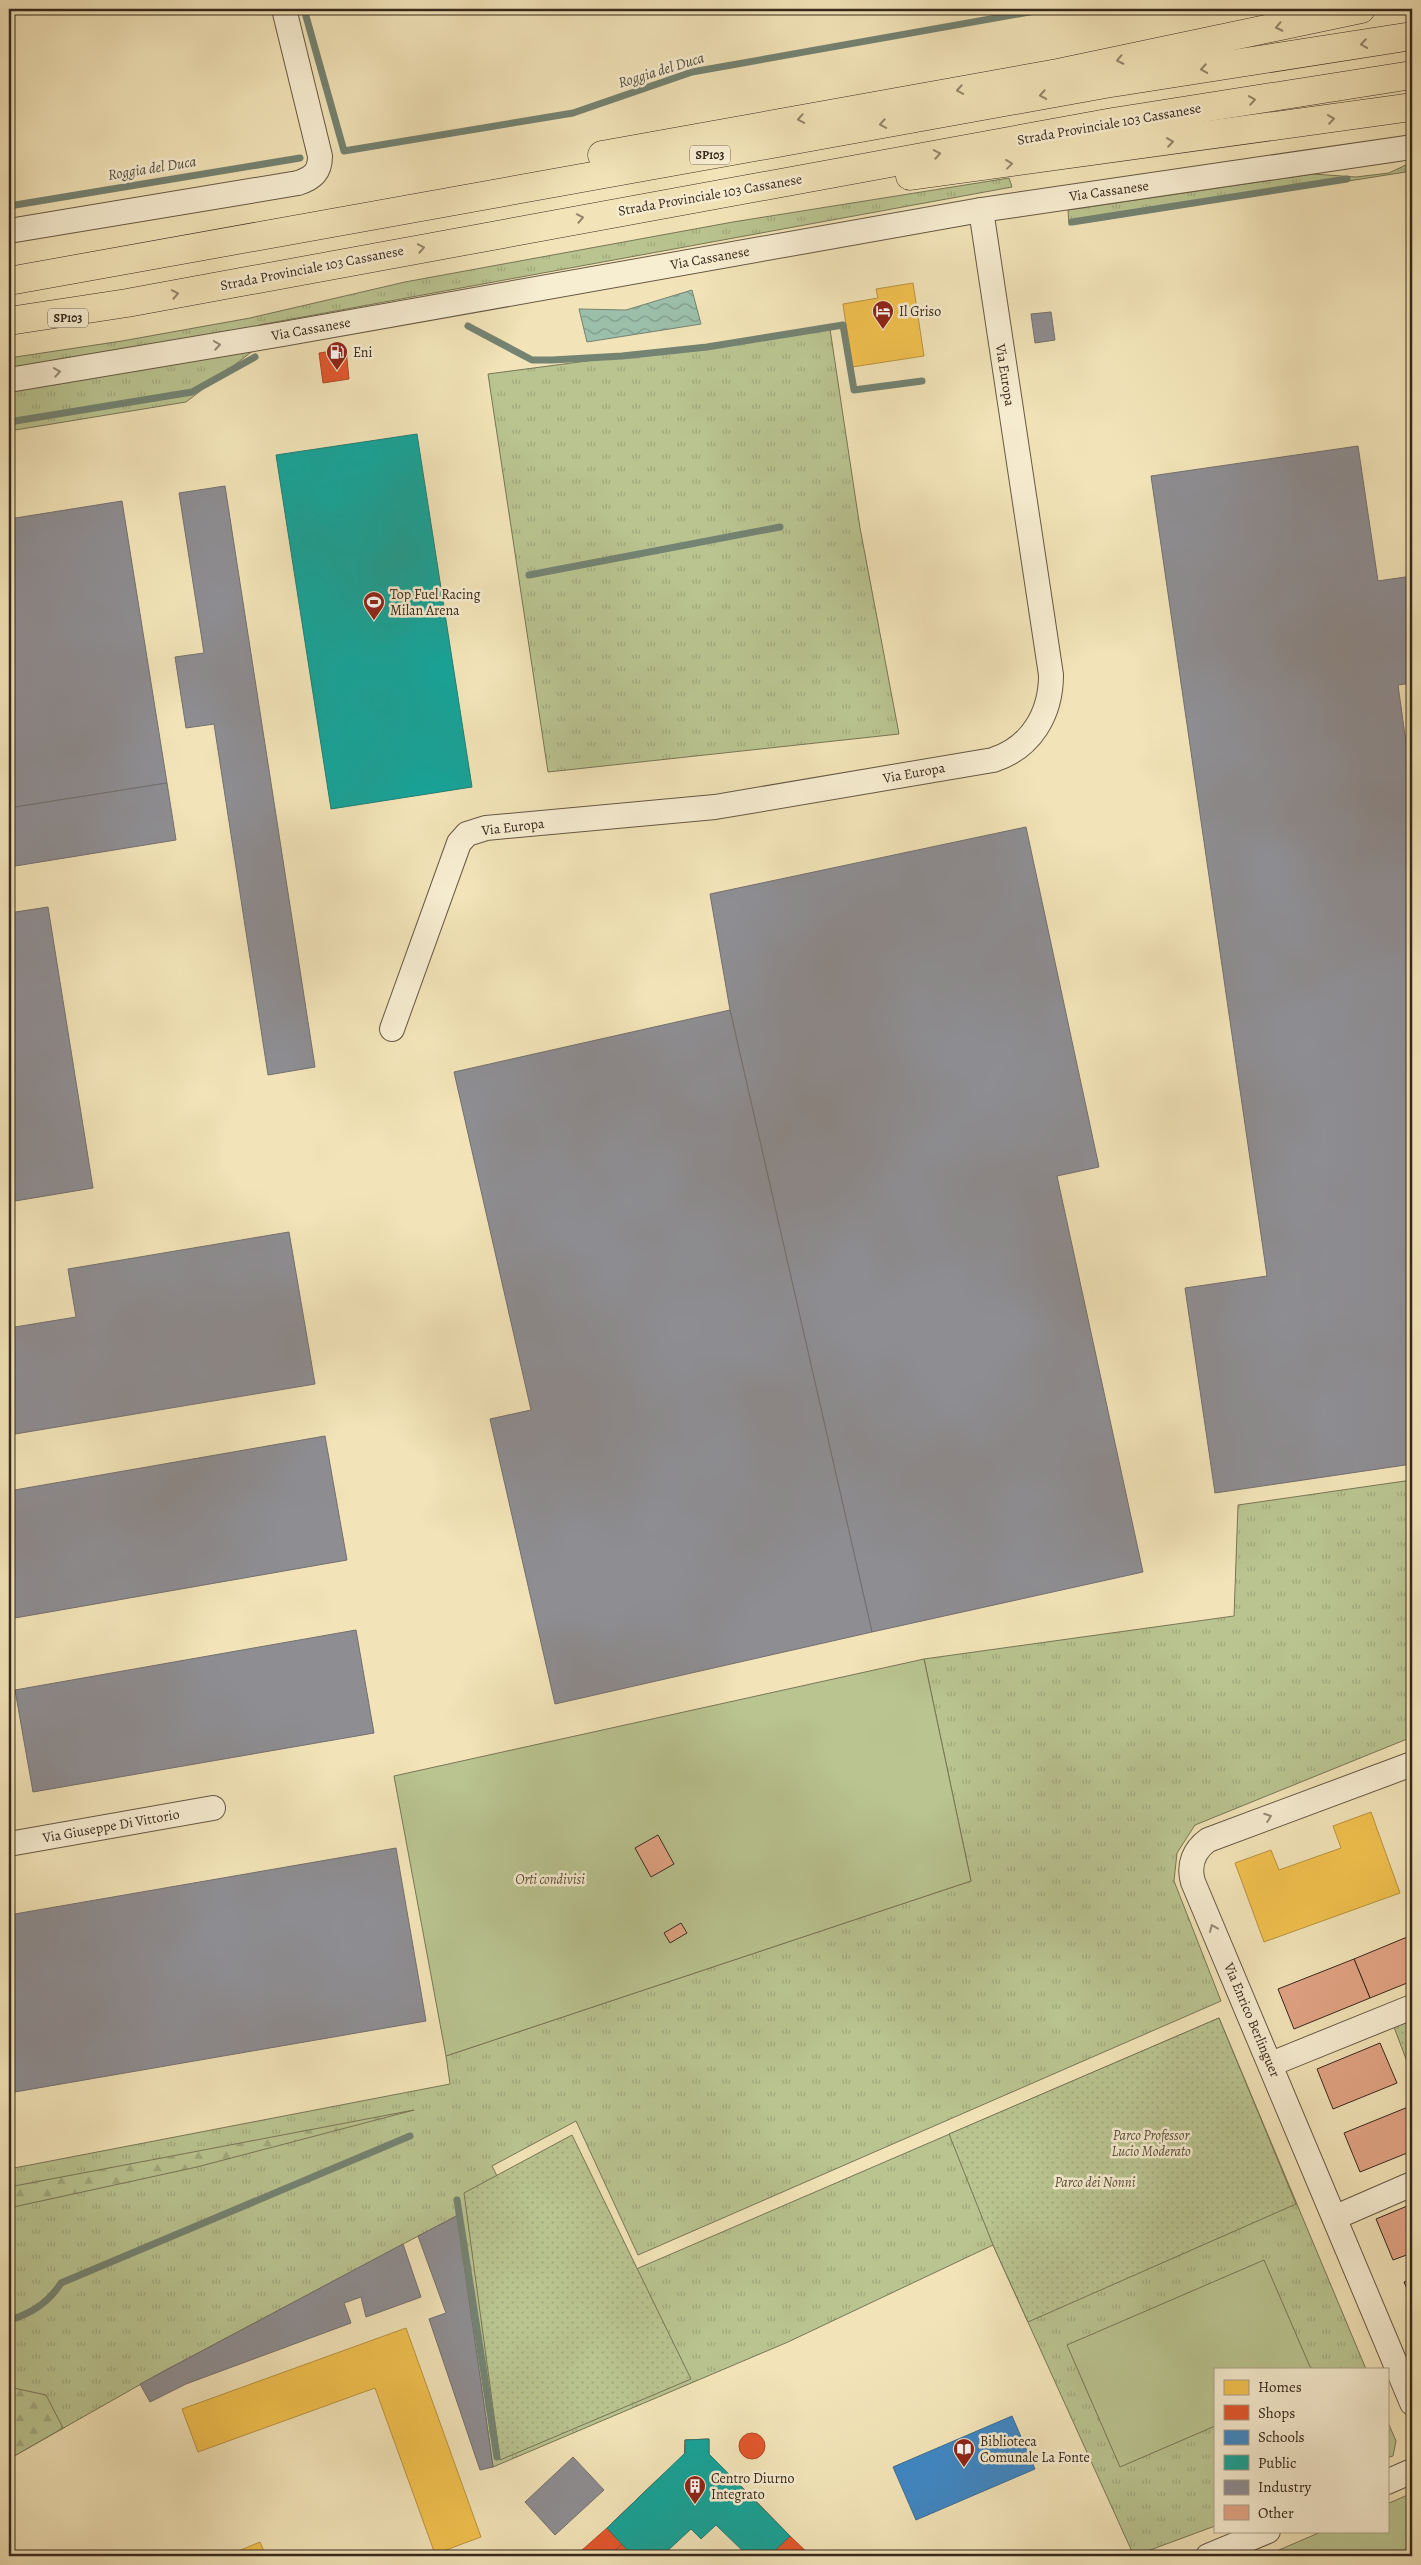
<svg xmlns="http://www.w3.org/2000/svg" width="1421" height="2565" viewBox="0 0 1421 2565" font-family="Alegreya,serif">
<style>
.grass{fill:url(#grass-tufts);stroke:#787656}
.forest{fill:url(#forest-firs);stroke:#787656}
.park{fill:url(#park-dots);stroke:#787656}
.garden{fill:#b9c490;stroke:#787656}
.water{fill:url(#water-waves);stroke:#748372}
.homes{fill:#f2c14e;stroke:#ba933f}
.shops{fill:#e4572e;stroke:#b04929}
.schools{fill:#3f88c5;stroke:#3d6c93}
.public{fill:#17a398;stroke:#217e73}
.industry{fill:#8d8d92;stroke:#736f6f}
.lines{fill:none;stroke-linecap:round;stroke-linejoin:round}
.stream{stroke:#748372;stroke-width:7}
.building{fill:#e2a485;stroke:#37291d}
.minor-casing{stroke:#665844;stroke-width:26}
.trunk-casing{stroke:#37291d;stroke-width:29}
.minor{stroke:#f7edd1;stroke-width:24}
.trunk{stroke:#f2e4b8;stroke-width:28}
.oneway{stroke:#94866a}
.oneway2{stroke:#978b77}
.labels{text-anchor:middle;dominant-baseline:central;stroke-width:5;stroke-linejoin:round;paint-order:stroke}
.shield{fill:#f7edd1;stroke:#716453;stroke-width:1}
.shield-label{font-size:12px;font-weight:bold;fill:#37291d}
.street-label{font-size:14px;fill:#37291d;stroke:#f7edd1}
.poi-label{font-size:14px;fill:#37291d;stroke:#f7edd1;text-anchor:start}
.park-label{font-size:14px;font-style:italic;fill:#58503a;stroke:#f7edd1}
.water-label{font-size:15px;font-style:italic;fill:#504e40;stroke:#f7edd1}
</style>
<defs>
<pattern id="grass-tufts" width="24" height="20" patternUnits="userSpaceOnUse" patternTransform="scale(1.25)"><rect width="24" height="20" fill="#b9c490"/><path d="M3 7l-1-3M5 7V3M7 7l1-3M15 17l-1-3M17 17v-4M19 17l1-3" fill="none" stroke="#a0a87c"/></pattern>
<pattern id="forest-firs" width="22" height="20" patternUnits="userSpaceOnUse" patternTransform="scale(1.25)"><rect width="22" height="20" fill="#b9c490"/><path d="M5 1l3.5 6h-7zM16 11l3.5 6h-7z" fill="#a0a87c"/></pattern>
<pattern id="park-dots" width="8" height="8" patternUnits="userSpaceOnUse" patternTransform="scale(1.25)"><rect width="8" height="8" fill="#b9c490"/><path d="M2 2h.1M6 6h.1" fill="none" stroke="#a0a87c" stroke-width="1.8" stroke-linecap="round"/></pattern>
<pattern id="water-waves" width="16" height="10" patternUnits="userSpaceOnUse" patternTransform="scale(1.25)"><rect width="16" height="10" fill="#9cbfaa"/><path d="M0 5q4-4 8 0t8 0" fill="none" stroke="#809b8a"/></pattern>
</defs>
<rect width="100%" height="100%" fill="#f2e4b8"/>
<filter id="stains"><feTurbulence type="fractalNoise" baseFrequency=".004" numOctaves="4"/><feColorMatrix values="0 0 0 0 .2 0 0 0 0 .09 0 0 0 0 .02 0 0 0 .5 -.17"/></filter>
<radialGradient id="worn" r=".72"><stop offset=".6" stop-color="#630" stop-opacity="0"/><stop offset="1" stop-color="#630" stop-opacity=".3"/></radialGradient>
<g class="grass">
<path d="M1412,162V171L1069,225L1068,210L1313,174L1356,177L1389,173Z"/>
<path d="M1009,178L1012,187L259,325L249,336L9,374V358L122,341L250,318L405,282L733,222Z"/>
<path d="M830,329L860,528L899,734L548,772L488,374Z"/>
<path d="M254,350L186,402L9,431V390Z"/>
<path d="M1412,1480V1737L1195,1825L1177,1853L1174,1881L1221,2001L638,2255L576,2121L492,2166L498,2178L634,2270L1219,2018L1366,2369H1215V2526L1134,2556L993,2245L788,2342L493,2467L456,2216L164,2371L9,2459V2169L450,2084L446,2056L971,1881L924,1659L1234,1616L1238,1505Z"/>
<path d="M1387,2420L1396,2441L1393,2456L1387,2458Z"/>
</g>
<g class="forest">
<path d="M414,2110L197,2167L9,2208V2187Z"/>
<path d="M9,2387L46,2395L63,2428L9,2459Z"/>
</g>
<g class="park">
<path d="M1219,2018L1296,2204L1028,2322L993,2245L949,2134Z"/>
<path d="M1408,2022L1412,2032V2075L1394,2027Z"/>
<path d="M572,2135L691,2379L500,2460L464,2193Z"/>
</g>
<g class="garden">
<path d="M924,1659L971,1881L446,2056L394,1776Z"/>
<path d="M1264,2260L1311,2369H1215V2426L1120,2467L1067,2345Z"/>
<path d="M1412,2493V2549L1394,2556H1282L1279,2550L1323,2531H1387V2504Z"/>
</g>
<path class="water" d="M692,290L701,324L587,342L579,309L626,310Z"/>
<g class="homes">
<path d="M913,283L924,356L852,367L843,304L878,298L876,289Z"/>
<path d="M1412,1794V1810L1407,1796Z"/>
<path d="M1371,1812L1400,1893L1264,1942L1235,1863L1271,1850L1279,1870L1341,1848L1333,1826Z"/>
<path d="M406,2328L481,2537L435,2554L375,2388L198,2452L182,2409Z"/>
<path d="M260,2542L266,2556H226Z"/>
</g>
<g class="shops">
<path d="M346,349L349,379L323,383L319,353Z"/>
<circle cx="752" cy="2446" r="13"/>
<path d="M709,2439V2463H684L685,2440Z"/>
<path d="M700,2463H709V2481L726,2499L722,2504L706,2491L689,2505L683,2499L701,2481Z"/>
<path d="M661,2476L693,2509L643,2556H633L607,2528Z"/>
<path d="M741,2486L790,2536L769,2556H765L716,2508Z"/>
<path d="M607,2528L622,2544L609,2556H596V2551H581Z"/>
<path d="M790,2536L811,2556H769Z"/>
<path d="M622,2544L633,2556H609Z"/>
</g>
<path class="schools" d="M1012,2416L1035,2469L916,2520L893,2467Z"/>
<g class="public">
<path d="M417,434L472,787L331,809L276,455Z"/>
<path d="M709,2439V2454L790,2536L769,2556H748L716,2525L701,2539L691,2529L662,2556H633L607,2528L685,2453V2440Z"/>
<rect x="575" y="2551" width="21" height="5"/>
</g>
<g class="industry">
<path d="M1051,312L1055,340L1035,343L1031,314Z"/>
<path d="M1358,446L1378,581L1412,576V683L1398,685L1412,786V1464L1215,1493L1185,1288L1267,1276L1151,476Z"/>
<path d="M225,486L315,1067L268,1075L214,724L186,728L175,657L204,653L179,493Z"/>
<path d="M122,501L167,783L9,808V519Z"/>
<path d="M167,783L176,840L9,867V808Z"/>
<path d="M1026,827L1099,1167L1057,1176L1143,1572L872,1632L730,1010L710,894Z"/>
<path d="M48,907L93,1188L9,1202V913Z"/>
<path d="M730,1010L872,1632L555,1704L490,1419L531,1410L454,1072Z"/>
<path d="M289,1232L315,1384L15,1434L9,1395V1328L76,1317L68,1269Z"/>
<path d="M325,1436L347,1560L9,1619V1491Z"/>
<path d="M356,1630L374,1733L33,1792L15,1690Z"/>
<path d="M396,1848L426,2021L9,2093V1915Z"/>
<path d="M457,2216L493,2467L480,2470L429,2319L446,2313L418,2236Z"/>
<path d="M403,2244L421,2297L366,2317L361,2297L344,2303L351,2323L186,2384L150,2402L140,2384Z"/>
<path d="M573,2457L604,2490L555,2535L525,2502Z"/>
</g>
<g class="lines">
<g class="stream">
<path d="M304,9L344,151L573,113L692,72L1046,9"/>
<path d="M9,206L300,158"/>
<path d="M1072,222L1347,179"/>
<path d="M468,326L532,360H552L622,356L707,347L843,325L854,390L922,381"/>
<path d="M9,422L192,392L255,357"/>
<path d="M529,575L780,527"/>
<path d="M457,2200L497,2457"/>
<path d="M9,2320C31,2314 49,2302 61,2283L410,2136"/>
</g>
</g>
<g class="building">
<path d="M658,1835L674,1864L651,1877L635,1848Z"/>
<path d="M681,1923L687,1933L670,1943L664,1933Z"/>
<path d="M1412,1935V1981L1370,1998L1354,1959Z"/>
<path d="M1354,1959L1370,1998L1294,2029L1278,1989Z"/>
<path d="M1380,2043L1397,2083L1333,2109L1317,2069Z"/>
<path d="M1408,2107L1412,2119V2151L1360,2172L1344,2133Z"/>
<path d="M1412,2204V2253L1393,2260L1376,2219Z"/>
<path d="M1412,2279V2301L1404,2282Z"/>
</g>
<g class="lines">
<g class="minor-casing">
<g id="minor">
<path d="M9,231L298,183C313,178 320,172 320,156L284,9"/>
<path d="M9,380L283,334L981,210L1412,147"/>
<path d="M392,1029L459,843L467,834L486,828L715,807L993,760C1031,748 1051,714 1051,675L981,210"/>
<path d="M1412,1764L1208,1840C1194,1850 1188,1865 1193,1882L1412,2403"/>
<path d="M9,1844L213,1808"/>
<path d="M1271,2064L1412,2007"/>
<path d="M1336,2217L1412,2184"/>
<path d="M1387,2482L1412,2471"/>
<path d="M1208,2556L1268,2531"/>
</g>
</g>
<g class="trunk-casing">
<g id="trunk">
<path d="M602,155L1058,73L1361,9"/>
<path d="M910,176L1412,107"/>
<path d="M9,281L1105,84L1412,36"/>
<path d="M9,321L127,303L1113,122L1412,75"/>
</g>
</g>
<use href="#minor" class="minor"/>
<use href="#trunk" class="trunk"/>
</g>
<defs><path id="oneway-chevron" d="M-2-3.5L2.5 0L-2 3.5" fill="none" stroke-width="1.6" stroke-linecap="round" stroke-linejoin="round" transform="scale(1.25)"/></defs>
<g class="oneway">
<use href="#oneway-chevron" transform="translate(1279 27) rotate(168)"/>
<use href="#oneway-chevron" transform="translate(1364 44) rotate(171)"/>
<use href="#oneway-chevron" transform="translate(1120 60) rotate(168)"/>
<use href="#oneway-chevron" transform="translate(1204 69) rotate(171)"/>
<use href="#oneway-chevron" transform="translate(960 90) rotate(170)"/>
<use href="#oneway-chevron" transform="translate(1043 95) rotate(170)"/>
<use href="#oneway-chevron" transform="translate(1252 100) rotate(-9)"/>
<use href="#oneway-chevron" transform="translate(801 119) rotate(170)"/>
<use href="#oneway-chevron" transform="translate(1331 119) rotate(-8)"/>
<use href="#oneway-chevron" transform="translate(883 124) rotate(170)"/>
<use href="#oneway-chevron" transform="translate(1170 142) rotate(-8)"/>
<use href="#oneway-chevron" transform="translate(937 154) rotate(-10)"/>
<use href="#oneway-chevron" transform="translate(1009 164) rotate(-7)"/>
<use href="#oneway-chevron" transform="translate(580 218) rotate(-11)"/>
<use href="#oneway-chevron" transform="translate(421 248) rotate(-11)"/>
<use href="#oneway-chevron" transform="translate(175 294) rotate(-11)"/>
</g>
<g class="oneway2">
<use href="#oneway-chevron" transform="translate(217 345) rotate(-9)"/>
<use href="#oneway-chevron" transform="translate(57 372) rotate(-9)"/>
<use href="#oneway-chevron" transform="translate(1268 1817) rotate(-20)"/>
<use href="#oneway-chevron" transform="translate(1213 1928) rotate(-113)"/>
</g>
<defs>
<g id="hotel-pin" transform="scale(1.125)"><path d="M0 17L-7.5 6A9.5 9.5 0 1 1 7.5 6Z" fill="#8f2418" stroke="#f7edd1"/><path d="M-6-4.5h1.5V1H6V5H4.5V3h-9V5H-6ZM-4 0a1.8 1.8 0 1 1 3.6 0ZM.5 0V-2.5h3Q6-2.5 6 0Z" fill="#fff"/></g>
<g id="fuel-pin" transform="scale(1.125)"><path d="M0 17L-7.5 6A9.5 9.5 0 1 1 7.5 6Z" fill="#8f2418" stroke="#f7edd1"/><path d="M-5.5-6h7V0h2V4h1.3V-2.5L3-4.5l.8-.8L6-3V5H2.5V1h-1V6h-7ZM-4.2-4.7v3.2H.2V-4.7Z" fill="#fff"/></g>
<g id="stadium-pin" transform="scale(1.125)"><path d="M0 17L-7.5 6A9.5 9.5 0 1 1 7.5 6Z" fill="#8f2418" stroke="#f7edd1"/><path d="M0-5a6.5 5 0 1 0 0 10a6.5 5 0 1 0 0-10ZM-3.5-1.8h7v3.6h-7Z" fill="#fff"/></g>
<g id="library-pin" transform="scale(1.125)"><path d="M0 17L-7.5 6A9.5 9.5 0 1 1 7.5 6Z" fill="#8f2418" stroke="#f7edd1"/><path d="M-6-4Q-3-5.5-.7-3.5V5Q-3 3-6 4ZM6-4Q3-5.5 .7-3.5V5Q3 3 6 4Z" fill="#fff"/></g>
<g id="building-pin" transform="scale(1.125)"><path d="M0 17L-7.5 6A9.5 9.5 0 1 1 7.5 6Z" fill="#8f2418" stroke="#f7edd1"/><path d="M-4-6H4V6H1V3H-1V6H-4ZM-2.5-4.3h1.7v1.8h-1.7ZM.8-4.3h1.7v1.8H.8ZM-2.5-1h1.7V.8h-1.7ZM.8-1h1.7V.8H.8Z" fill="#fff"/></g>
</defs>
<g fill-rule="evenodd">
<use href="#hotel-pin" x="883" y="311"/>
<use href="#fuel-pin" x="337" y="352"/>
<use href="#stadium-pin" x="374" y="602"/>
<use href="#library-pin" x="964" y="2449"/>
<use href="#building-pin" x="695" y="2486"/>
</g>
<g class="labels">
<g class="shield">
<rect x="690" y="145.5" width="40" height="19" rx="4"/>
<rect x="48" y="308.5" width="40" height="19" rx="4"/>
</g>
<g class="shield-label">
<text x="710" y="155">SP103</text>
<text x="68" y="318">SP103</text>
</g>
<g class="street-label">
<text transform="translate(1109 124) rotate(-10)">Strada Provinciale 103 Cassanese</text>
<text transform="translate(1109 191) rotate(-8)">Via Cassanese</text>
<text transform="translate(710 195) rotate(-10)">Strada Provinciale 103 Cassanese</text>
<text transform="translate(710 258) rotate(-10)">Via Cassanese</text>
<text transform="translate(312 268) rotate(-11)">Strada Provinciale 103 Cassanese</text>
<text transform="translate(311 329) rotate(-10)">Via Cassanese</text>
<text transform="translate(1005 375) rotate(81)">Via Europa</text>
<text transform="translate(914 773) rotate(-10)">Via Europa</text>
<text transform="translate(513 827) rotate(-7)">Via Europa</text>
<text transform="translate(111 1826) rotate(-10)">Via Giuseppe Di Vittorio</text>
<text transform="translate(1252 2020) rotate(67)">Via Enrico Berlinguer</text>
</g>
<g class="poi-label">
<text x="899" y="311">Il Griso</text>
<text x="353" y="352">Eni</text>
<text x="390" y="594">Top Fuel Racing<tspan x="390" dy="16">Milan Arena</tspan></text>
<text x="980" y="2441">Biblioteca<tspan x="980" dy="16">Comunale La Fonte</tspan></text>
<text x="711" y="2478">Centro Diurno<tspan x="711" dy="16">Integrato</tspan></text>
</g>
<g class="park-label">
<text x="550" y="1879">Orti condivisi</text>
<text x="1151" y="2135">Parco Professor<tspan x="1151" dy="16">Lucio Moderato</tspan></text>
<text x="1095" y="2182">Parco dei Nonni</text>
</g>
<g class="water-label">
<text transform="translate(661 70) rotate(-17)">Roggia del Duca</text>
<text transform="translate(152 168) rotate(-9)">Roggia del Duca</text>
</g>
</g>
<rect width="1421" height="2565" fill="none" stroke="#f2e4b8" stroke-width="30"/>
<rect x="10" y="10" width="1401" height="2545" fill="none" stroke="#37291d" stroke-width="2.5"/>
<rect x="15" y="15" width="1391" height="2535" fill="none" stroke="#37291d"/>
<rect x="1214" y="2368" width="175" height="165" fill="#f7edd1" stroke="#aa9f89"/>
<rect x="1224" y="2380" width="25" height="15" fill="#f2c14e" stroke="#aa9f89"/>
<text x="1258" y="2392" font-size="15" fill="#37291d">Homes</text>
<rect x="1224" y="2405" width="25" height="15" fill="#e4572e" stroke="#aa9f89"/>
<text x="1258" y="2418" font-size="15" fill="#37291d">Shops</text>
<rect x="1224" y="2430" width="25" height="15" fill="#3f88c5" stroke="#aa9f89"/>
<text x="1258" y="2442" font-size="15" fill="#37291d">Schools</text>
<rect x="1224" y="2455" width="25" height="15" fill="#17a398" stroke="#aa9f89"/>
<text x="1258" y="2468" font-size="15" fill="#37291d">Public</text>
<rect x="1224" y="2480" width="25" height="15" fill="#8d8d92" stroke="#aa9f89"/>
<text x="1258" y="2492" font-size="15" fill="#37291d">Industry</text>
<rect x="1224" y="2505" width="25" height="15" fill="#e2a485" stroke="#aa9f89"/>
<text x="1258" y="2518" font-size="15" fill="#37291d">Other</text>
<rect width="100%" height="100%" filter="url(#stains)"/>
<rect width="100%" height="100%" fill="url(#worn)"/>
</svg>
